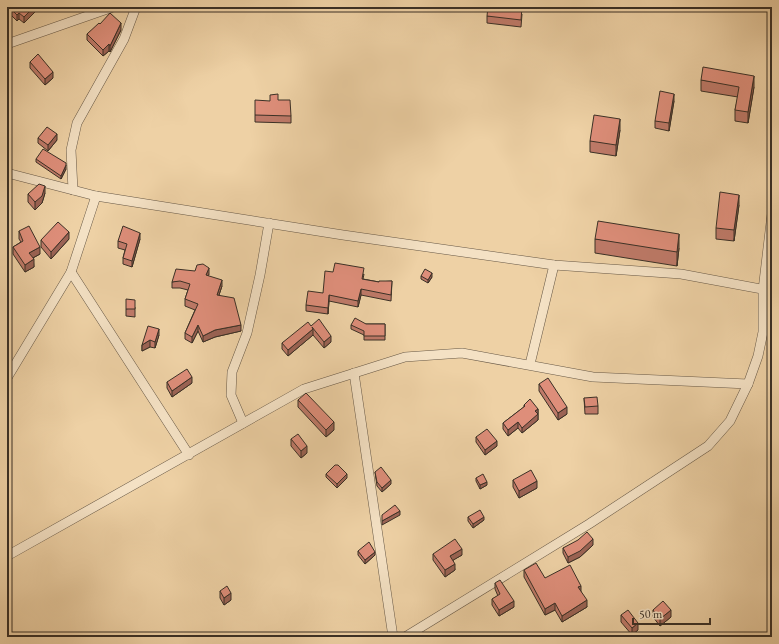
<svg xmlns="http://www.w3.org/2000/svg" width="779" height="644" viewBox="0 0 779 644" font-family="'EB Garamond',serif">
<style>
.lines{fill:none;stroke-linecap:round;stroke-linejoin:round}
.street-casing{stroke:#675846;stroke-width:10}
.street{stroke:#f4e1c4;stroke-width:9}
.wall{fill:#bf7a69;stroke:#3a3026}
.shaded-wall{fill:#9b6355;stroke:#3a3026}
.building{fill:#de8e7a;stroke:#3a3026}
</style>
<rect width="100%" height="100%" fill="#eed1a5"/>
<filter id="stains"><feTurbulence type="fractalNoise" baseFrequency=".005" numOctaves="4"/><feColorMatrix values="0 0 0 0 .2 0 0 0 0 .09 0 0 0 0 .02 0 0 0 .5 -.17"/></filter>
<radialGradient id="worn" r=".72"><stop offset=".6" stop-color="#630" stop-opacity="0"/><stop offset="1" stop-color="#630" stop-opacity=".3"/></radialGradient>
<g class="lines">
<g class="street-casing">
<g id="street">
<path d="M7,44L113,7"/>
<path d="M7,173L96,196L343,235L554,265L681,274L772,291"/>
<path d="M73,190L71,150L77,123L124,39L136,7"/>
<path d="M71,272L189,455"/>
<path d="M530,364L554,265"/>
<path d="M354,373L393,637"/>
<path d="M7,378L71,272L96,196"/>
<path d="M243,423L231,395L232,372L247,333L260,275L269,223"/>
<path d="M7,556L304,389L405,357L462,353L593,377L748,384"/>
<path d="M405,637L589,524L708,446L730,421L748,384L758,356L763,332V290L772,214"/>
</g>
</g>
<use href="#street" class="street"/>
</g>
<g class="wall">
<path d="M7,7H38V9L24,23L19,19L17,21L11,15L10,17L7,14Z"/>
<path d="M522,14L521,27L487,23V16Z"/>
<path d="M100,24L121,30L110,52L109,51L103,56L87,40V34Z"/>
<path d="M30,62L53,78L45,85L30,68Z"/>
<path d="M701,80L754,87L748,123L735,121V110L738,97L701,91Z"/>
<path d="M278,100L291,116V123L255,122V115L270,101Z"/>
<path d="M674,101L669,131L655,128V121Z"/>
<path d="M620,130L616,156L590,152V141Z"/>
<path d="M38,138L57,140L48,151L38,143Z"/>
<path d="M36,159L66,169L61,179L36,162Z"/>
<path d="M45,193L42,203L35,210L28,202V194Z"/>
<path d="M739,205L734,241L716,239V228Z"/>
<path d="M19,231L40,254L33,258L34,267L25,272L13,254V247L21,242L19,239Z"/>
<path d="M69,239L51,259L41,247V240Z"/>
<path d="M140,239L132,267L123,264V258L125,250L118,248V241Z"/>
<path d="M595,239L679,248L677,266L595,253Z"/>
<path d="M209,274L208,276L222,286L219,295L241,331L215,337L203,342L198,331L192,343L185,339V333L195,310L185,306V299L188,290L180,288H172V282Z"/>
<path d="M364,274L363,279L379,282L392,281L391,301L361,295L358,307L329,301L328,314L306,311V305L323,293Z"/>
<path d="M421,276L432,277L428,283L421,279Z"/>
<path d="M135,307V317L126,316V309Z"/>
<path d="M366,324H385V340H364V335L351,329V325Z"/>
<path d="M311,326L331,342L324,348L313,335L288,356L282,349V343Z"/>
<path d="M159,335L155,348L150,347L142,351V345Z"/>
<path d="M167,382L192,383L172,397L167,388Z"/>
<path d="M539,384L567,414L558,420L539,391Z"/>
<path d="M584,398L598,406V414H585Z"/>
<path d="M298,400L334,430L326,437L298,407Z"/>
<path d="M524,405L538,409V420L522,433L518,428L508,436L503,429V423L524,407Z"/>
<path d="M476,437L497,446L485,455L476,442Z"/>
<path d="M291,439L307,453L301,458L291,446Z"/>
<path d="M375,472L391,484L382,492L377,486Z"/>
<path d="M326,474L347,478L337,488L326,477Z"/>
<path d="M476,478L487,485L480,489L476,481Z"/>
<path d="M513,480L537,488L519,498L513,487Z"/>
<path d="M468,517L484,520L473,528L468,521Z"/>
<path d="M593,545L580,557L568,563L563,553V548Z"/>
<path d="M358,551L375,555L365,564L358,555Z"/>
<path d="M433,554L462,555L453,560L455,570L445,577L433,560Z"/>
<path d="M524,570L581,592L587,607L562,622L555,610L545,615L524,577Z"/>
<path d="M495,583L514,607L499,616L492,605V599L498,596L495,589Z"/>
<path d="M220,591L231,600L224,605L220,598Z"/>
<path d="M653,610L671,617L660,626L653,617Z"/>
<path d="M621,615L638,630L632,635L621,622Z"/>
</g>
<g class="shaded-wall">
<path d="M34,7H38V9L24,23V17Z"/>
<path d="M11,9V15L10,17V10Z"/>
<path d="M19,13V19L17,21V15Z"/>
<path d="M121,23V30L110,52V46Z"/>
<path d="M109,44V51L103,56V50Z"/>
<path d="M53,72V78L45,85V79Z"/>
<path d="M754,76V87L748,123V112Z"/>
<path d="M674,94V101L669,131V123Z"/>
<path d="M620,119V130L616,156V145Z"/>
<path d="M57,134V140L48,151V145Z"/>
<path d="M66,165V169L61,179V176Z"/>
<path d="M45,186V193L42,203L35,210V202Z"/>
<path d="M739,195V205L734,241V230Z"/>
<path d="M69,232V239L51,259V252Z"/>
<path d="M140,233V239L132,267V261Z"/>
<path d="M679,234V248L677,266V252Z"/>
<path d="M40,247V254L29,260V253Z"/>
<path d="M34,259V267L25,272V265Z"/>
<path d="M209,268V274L206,282V275Z"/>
<path d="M432,273V277L428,283V280Z"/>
<path d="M222,280V286L217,301V295Z"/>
<path d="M361,289V295L358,307V301Z"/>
<path d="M329,295V301L328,314V308Z"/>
<path d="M198,325V331L192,343V337Z"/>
<path d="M241,325V331L215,337L203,342V336L215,330Z"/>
<path d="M159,329V335L155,348V342Z"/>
<path d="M313,329V335L288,356V350Z"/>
<path d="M331,336V342L324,348V342Z"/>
<path d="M150,340V347L142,351V345Z"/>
<path d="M192,377V383L172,397V391Z"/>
<path d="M567,407V414L558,420V413Z"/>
<path d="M538,409V420L522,433V428L535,411Z"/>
<path d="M334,422V430L326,437V430Z"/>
<path d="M518,422V428L508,436V430Z"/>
<path d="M497,441V446L485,455V450Z"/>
<path d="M307,446V453L301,458V451Z"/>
<path d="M347,474V478L337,488V484Z"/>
<path d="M391,480V484L382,492V488Z"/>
<path d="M537,481V488L519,498V491Z"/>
<path d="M487,482V485L480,489V485Z"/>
<path d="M400,511V515L382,525V521Z"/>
<path d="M484,517V520L473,528V524Z"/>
<path d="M593,539V545L580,557L568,563V557Z"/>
<path d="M462,549V555L450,562V556Z"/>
<path d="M375,552V555L365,564V560Z"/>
<path d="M455,564V570L445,577V570Z"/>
<path d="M581,586V592L578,587Z"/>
<path d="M231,593V600L224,605V598Z"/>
<path d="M587,600V607L562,622V616Z"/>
<path d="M514,601V607L499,616V610Z"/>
<path d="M555,603V610L545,615V609Z"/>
<path d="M671,610V617L660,626V619Z"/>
<path d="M638,623V630L632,635V628Z"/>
</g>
<g class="building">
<path d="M7,7H34L24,17L19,13L17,15L11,9L10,10Z"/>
<path d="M488,7H522L521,20L487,16Z"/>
<path d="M110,13L121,23L110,46L109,44L103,50L87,34L99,23L100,24Z"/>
<path d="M38,54L53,72L45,79L30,62Z"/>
<path d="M703,67L754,76L748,112L735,110L739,87L701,80Z"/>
<path d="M660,91L674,94L669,123L655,121Z"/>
<path d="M278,94V100H290L291,116L255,115V100L270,101V95Z"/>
<path d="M594,115L620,119L616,145L590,141Z"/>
<path d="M47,127L57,134L48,145L38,138Z"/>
<path d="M43,149L66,163V165L61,176L36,159Z"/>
<path d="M39,184L45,186L42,196L35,202L28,194Z"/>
<path d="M720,192L739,195L734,230L716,228Z"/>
<path d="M598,221L679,234L677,252L595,239Z"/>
<path d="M58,222L69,232L51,252L41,240Z"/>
<path d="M29,226L40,247L29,253L34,259L25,265L13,247L23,241L19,231Z"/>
<path d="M123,226L140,233L132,261L123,258L127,244L118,241Z"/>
<path d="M335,263L364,268L362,279L379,282V281H392L391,295L361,289L358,301L329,295L328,308L306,305L308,291L323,293L325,271L333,272Z"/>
<path d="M203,264L209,268L206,275L222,280L217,295L234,298L241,325L215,330L203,336L198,325L192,337L185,333L198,304L185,299L190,284L180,281L172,282L176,269L195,271L197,265Z"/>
<path d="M425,269L432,273L428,280L421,276Z"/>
<path d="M126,299L135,300V309H126Z"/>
<path d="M355,318L366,324H385V336H364V331L351,325Z"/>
<path d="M319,319L331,336L324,342L312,327L313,329L288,350L282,343L308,322L311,326Z"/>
<path d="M148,326L159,329L155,342L150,340L142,345Z"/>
<path d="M187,369L192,377L172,391L167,382Z"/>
<path d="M548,378L567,407L558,413L539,384Z"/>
<path d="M306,393L334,422L326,430L298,400Z"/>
<path d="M597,397L598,406L585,407L584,398Z"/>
<path d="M530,399L538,409L535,411L538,414L522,428L518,422L508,430L503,423L525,406L524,405Z"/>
<path d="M487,429L497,441L485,450L476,437Z"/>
<path d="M298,434L307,446L301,451L291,439Z"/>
<path d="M335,465H338L347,474L337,484L326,474Z"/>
<path d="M381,467L391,480L382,488L377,482L375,472Z"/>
<path d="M531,470L537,481L519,491L513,480Z"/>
<path d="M483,474L487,482L480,485L476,478Z"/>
<path d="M395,505L400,511L382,521V515Z"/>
<path d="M480,510L484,517L473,524L468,517Z"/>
<path d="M587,532L593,539L580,551L568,557L563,548L578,540Z"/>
<path d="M455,539L462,549L450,556L455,564L445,570L433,554Z"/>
<path d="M369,542L375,552L365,560L358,551Z"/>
<path d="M536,563L545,578L570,565L581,586L578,587L587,600L562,616L555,603L545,609L524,570Z"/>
<path d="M500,580L514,601L499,610L492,599L500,594L495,583Z"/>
<path d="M227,586L231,593L224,598L220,591Z"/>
<path d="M663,601L671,610L660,619L653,610Z"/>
<path d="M628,610L638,623L632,628L621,615Z"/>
</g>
<rect width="779" height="644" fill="none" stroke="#eed1a5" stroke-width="24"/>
<rect x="8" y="8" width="763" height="628" fill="none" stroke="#3a3026" stroke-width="2"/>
<rect x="12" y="12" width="755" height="620" fill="none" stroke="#3a3026"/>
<path d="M633 618v6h77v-6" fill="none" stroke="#3a3026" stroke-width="2"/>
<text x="639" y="618" font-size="12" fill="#3a3026" stroke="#f4e1c4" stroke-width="3" paint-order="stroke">50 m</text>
<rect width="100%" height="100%" filter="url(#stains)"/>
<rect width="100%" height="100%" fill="url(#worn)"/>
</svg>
